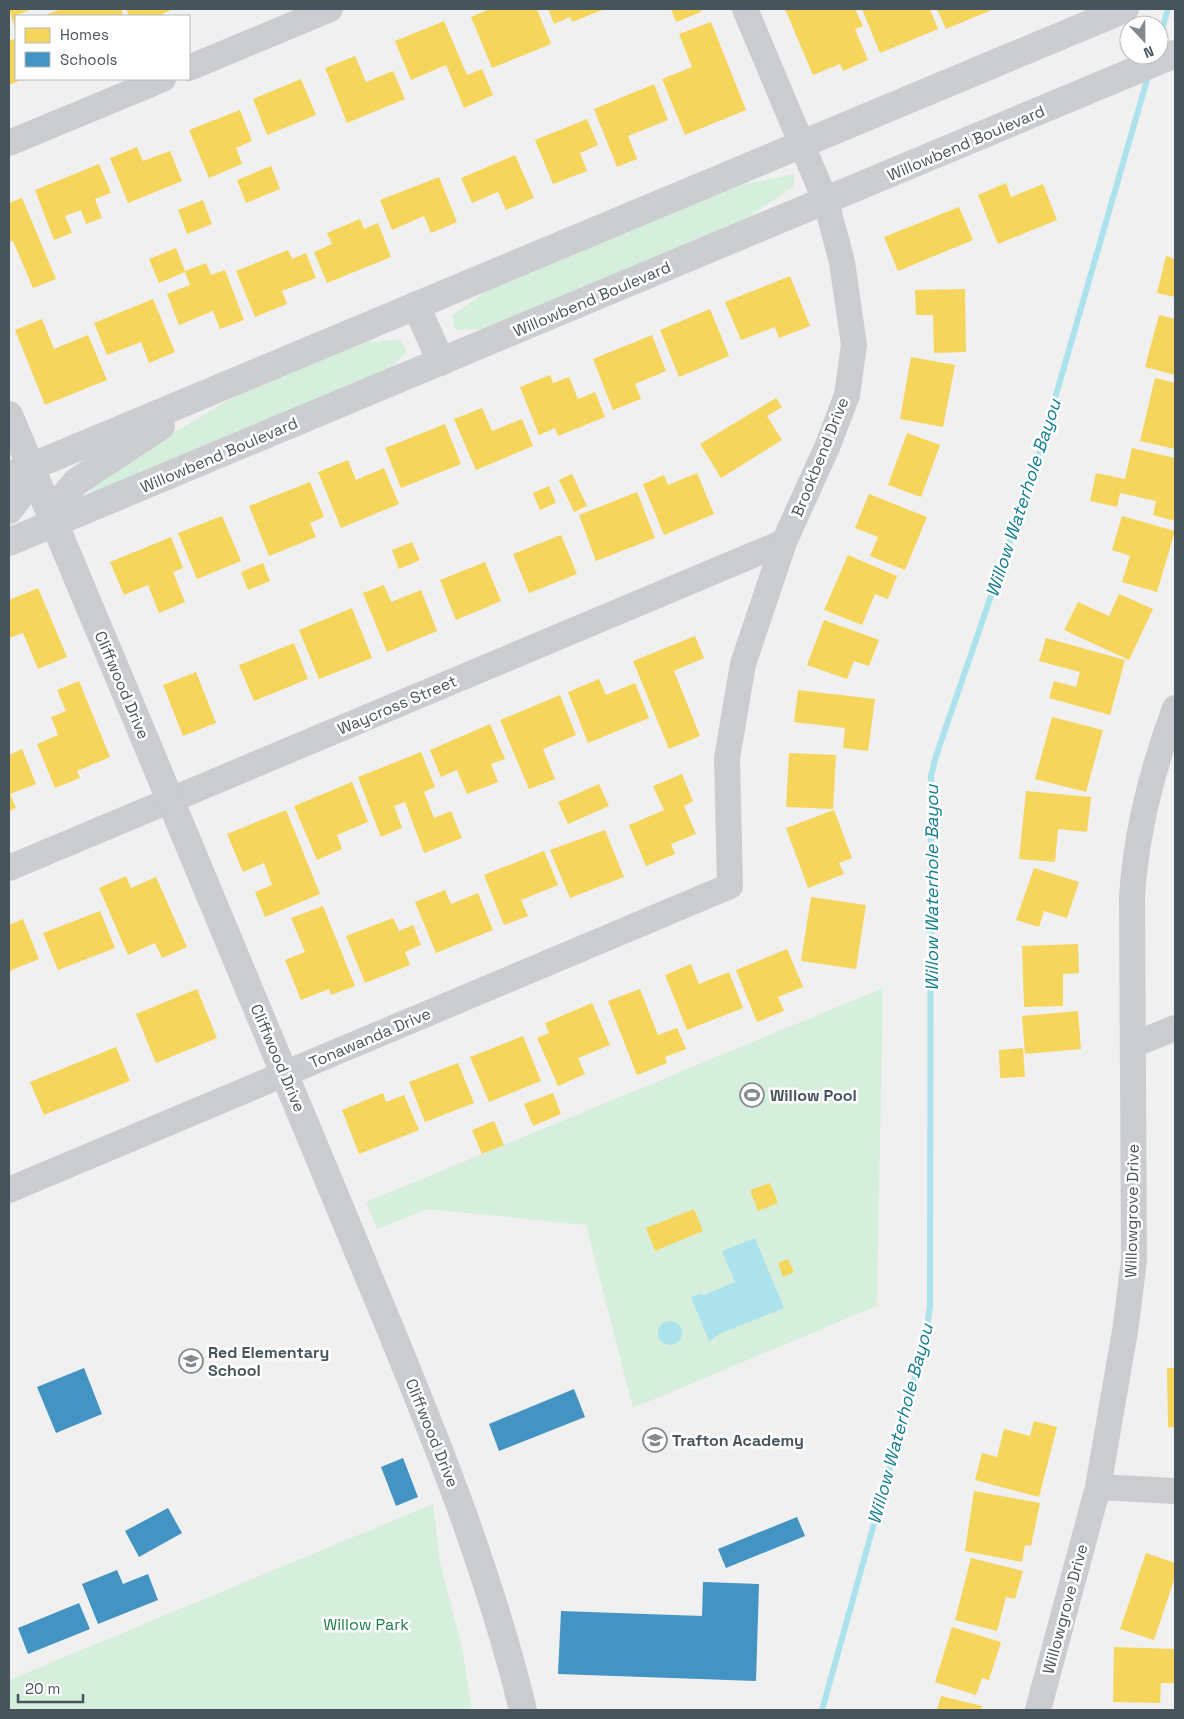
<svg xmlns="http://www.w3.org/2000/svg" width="1184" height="1719" viewBox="0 0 1184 1719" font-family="'Space Grotesk',sans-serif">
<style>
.green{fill:#d6efdd}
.water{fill:#abe2eb}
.homes{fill:#f6d55c}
.schools{fill:#4393c3}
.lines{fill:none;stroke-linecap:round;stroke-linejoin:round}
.stream{stroke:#abe2eb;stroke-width:6}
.minor{stroke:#cacccf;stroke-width:26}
.tertiary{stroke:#cacccf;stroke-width:28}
.secondary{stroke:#cbcdd0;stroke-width:28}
.labels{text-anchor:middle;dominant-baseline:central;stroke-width:5;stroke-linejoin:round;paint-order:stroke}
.street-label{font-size:16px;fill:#48545c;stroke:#fff}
.poi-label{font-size:16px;font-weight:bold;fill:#48545c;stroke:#fff;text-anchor:start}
.park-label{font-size:16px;fill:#1a7c45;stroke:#fff}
.water-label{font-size:18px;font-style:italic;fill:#107d90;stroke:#fff}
</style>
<rect width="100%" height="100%" fill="#f1f0f0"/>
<g class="green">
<path d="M794,174V186L738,224L489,329L455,330L452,316L496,284L741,185Z"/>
<path d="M400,340L407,351L390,369L95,494L86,485L242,392L362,342Z"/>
<path d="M883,988L877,1306L633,1408L586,1225L427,1209L377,1229L366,1202Z"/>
<path d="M433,1504L440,1562L463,1652L472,1710H9V1680Z"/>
</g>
<g class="water">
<path d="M755,1238L784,1308L721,1333L709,1341L691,1297L699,1294L704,1295L735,1282L722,1251Z"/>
<circle cx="670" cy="1333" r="12"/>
</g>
<g class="homes">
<path d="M9,9H32L17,15L16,31Z"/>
<path d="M61,9H121L124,16H43Z"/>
<path d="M126,9H174L162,14L163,16H129Z"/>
<path d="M490,9H537L551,44L492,68L471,17Z"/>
<path d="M548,9H605L572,22L570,17L554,24Z"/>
<path d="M671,9H700L701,12L676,22Z"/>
<path d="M785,9H855L863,26L855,29L868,60L843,71L840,64L813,75Z"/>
<path d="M862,9H930L938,29L880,53Z"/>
<path d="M937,9H994L946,29Z"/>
<path d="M444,21L467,75L482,69L493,95L464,108L446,65L411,80L395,41Z"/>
<path d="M711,22L746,110L685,135L662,79L692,67L679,34Z"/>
<path d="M16,38V79H23L9,85V41Z"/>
<path d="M355,56L366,82L393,71L405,99L347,123L325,68Z"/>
<path d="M301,79L316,115L267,135L253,99Z"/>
<path d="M654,84L668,120L628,136L637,159L617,167L594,109Z"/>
<path d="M240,110L252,141L236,148L242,164L209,178L189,130Z"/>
<path d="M587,119L598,145L580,153L587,171L553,184L535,140Z"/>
<path d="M137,147L143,161L170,151L182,181L128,203L110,158Z"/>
<path d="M515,155L534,198L506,210L498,192L472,203L461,178Z"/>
<path d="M99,164L111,193L95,199L102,218L86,224L81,210L65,216L72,233L54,240L35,190Z"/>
<path d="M271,166L280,189L246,203L237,180Z"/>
<path d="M439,177L457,222L431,233L424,216L392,230L380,200Z"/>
<path d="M1006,183L1011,197L1043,184L1057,220L998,244L978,195Z"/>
<path d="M22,198L56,279L33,288L13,241L9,242V203Z"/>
<path d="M203,200L212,224L187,234L178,210Z"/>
<path d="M959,207L973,240L898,271L884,237Z"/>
<path d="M360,219L364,229L378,223L391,257L327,283L314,252L332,244L327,233Z"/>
<path d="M176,248L185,271L206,263L211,275L225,270L244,320L220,329L213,311L179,325L167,294L190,285L185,272L159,283L149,259Z"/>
<path d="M288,250L292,259L306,253L316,278L282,291L287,304L255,317L236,271Z"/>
<path d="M1166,256L1175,259V297L1157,293Z"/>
<path d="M790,276L810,326L779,338L775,327L741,340L725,302Z"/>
<path d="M965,289L966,352L934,353L933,315H916L915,290Z"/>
<path d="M153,299L175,352L149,363L141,342L107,355L94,323Z"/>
<path d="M710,309L729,356L679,377L660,330Z"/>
<path d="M1159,315L1175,319V375L1145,367Z"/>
<path d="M42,319L54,349L88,335L107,380L45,405L15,330Z"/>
<path d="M652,335L666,371L635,384L641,399L613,410L593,359Z"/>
<path d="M911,357L955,365L943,427L900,419Z"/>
<path d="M550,375L553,383L569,377L578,399L595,392L605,417L558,436L555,428L539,435L520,387Z"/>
<path d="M1155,378L1175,383V449L1140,441Z"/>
<path d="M776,398L782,407L767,416L782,440L721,478L700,444Z"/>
<path d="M482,408L492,431L522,419L533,446L476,470L454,419Z"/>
<path d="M445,424L461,464L401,488L385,448Z"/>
<path d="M907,433L940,445L921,497L888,485Z"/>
<path d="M1132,448L1175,458V521L1153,515L1156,501L1120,493L1117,507L1090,501L1096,473L1125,479Z"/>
<path d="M348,460L356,480L384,468L399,504L341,528L318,472Z"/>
<path d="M697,473L714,514L664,535L643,484L664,475L668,485Z"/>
<path d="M572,474L587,506L574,512L559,480Z"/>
<path d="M310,482L324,517L310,523L316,537L269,556L249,506Z"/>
<path d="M549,486L556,503L540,510L533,493Z"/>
<path d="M637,492L655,538L596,561L579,515Z"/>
<path d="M869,494L927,517L905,570L870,556L878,537L855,528Z"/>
<path d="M222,516L241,561L197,579L178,533Z"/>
<path d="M1122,516L1175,531L1157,592L1122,582L1130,556L1112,550Z"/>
<path d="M561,535L577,574L529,593L513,554Z"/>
<path d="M171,537L183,568L173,572L185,602L159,613L148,585L124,595L110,562Z"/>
<path d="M412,542L420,560L399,569L392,550Z"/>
<path d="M848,555L897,576L888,599L875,594L862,625L824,610Z"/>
<path d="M485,562L501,601L456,620L440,580Z"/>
<path d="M263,563L270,581L248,590L241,572Z"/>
<path d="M384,585L391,602L421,590L437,631L387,652L363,593Z"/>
<path d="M38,588L67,657L38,669L23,633L9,638V600Z"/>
<path d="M1119,594L1153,609L1129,660L1064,630L1078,602L1109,616Z"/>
<path d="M352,608L372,658L319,679L299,630Z"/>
<path d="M824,620L879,640L869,666L854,661L847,679L807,665Z"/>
<path d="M695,636L704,658L674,671L700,736L669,749L633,661Z"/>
<path d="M1046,638L1125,660L1110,715L1049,698L1054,681L1076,687L1080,672L1039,661Z"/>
<path d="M294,643L308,679L254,701L239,665Z"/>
<path d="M196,672L216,723L183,736L163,685Z"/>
<path d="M599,679L606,695L635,683L649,718L588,743L568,692Z"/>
<path d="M79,681L110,757L77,771L80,778L55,788L37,744L58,735L51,717L66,711L57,690Z"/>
<path d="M798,690L875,699L868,751L843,748L845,728L794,722Z"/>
<path d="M560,695L576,735L543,749L555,779L529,789L500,720Z"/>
<path d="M1052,717L1103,730L1086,792L1035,779Z"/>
<path d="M490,724L505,759L491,764L498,782L467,794L457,770L441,777L430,750Z"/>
<path d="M22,749L36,784L10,794L16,808L9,811V755Z"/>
<path d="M421,752L435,787L424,792L434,818L451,811L462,838L424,853L405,802L394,806L402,828L381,837L358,777Z"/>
<path d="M789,753L836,755L833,809L786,807Z"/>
<path d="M682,774L693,801L684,806L696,834L671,844L675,854L646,866L629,825L664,810L653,786Z"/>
<path d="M352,782L368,822L337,835L342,849L317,860L294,806Z"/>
<path d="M599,784L609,806L568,824L558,802Z"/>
<path d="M1026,791L1091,797L1087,832L1058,829L1055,862L1019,859Z"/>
<path d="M286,810L320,894L265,917L255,892L272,885L264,863L243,872L227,834Z"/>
<path d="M834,810L852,858L839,863L844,874L808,888L786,828Z"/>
<path d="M605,830L624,877L570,898L550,850Z"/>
<path d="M544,851L558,885L521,900L528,916L504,925L484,875Z"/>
<path d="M1034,868L1079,882L1067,918L1044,911L1039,927L1016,920Z"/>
<path d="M126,876L131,888L156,877L187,947L162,958L155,943L128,955L99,888Z"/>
<path d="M445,890L451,904L478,893L493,930L436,953L415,902Z"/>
<path d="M811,897L866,905L856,969L801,961Z"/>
<path d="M323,906L355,986L331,995L329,989L301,1000L285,960L305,952L291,918Z"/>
<path d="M100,911L115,948L58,970L43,933Z"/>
<path d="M393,918L399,931L413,925L421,945L405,952L410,965L365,983L346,936Z"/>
<path d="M23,919L39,959L9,971V925Z"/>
<path d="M1078,944L1079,973L1063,974V1006L1024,1007L1022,946Z"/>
<path d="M787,949L803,987L778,997L784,1011L757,1022L736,970Z"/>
<path d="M691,964L699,984L729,972L743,1008L687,1030L665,975Z"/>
<path d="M197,989L217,1038L156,1063L136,1014Z"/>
<path d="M640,989L658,1035L677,1028L686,1049L665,1057L667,1063L637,1075L608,1001Z"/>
<path d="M592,1003L610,1045L578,1058L585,1074L558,1086L537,1038L549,1033L545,1023Z"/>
<path d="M1078,1011L1081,1049L1025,1054L1022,1016Z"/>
<path d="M523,1036L541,1081L489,1102L470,1057Z"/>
<path d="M116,1047L130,1081L44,1115L30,1082Z"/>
<path d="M1023,1048L1025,1077L1000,1078L999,1050Z"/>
<path d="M458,1063L474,1103L425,1122L409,1082Z"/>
<path d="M383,1093L386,1102L404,1095L419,1130L359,1154L342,1110Z"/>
<path d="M553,1093L561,1114L533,1126L524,1104Z"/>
<path d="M494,1121L504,1145L482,1154L472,1130Z"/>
<path d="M770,1183L778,1203L758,1211L750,1190Z"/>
<path d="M694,1209L703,1231L655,1251L646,1228Z"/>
<path d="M788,1259L794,1272L783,1277L778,1263Z"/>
<path d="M1167,1368H1175V1427H1168Z"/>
<path d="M1034,1421L1057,1427L1039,1497L975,1480L982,1453L997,1457L1004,1429L1030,1436Z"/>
<path d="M974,1491L1040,1503L1031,1546L1025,1545L1022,1562L965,1551Z"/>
<path d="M1146,1553L1175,1563V1577L1154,1640L1120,1629Z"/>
<path d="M971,1558L1023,1571L1015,1599L1006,1597L997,1631L955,1620Z"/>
<path d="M952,1627L1001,1642L989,1680L982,1678L976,1695L935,1682Z"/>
<path d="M1114,1647L1175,1649V1683H1161L1160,1703L1113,1702Z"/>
<path d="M941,1696L982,1706L981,1710H937Z"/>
</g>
<g class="schools">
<path d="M84,1368L102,1414L56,1433L37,1387Z"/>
<path d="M574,1389L585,1417L499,1451L489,1424Z"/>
<path d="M403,1458L418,1497L396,1506L381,1467Z"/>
<path d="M168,1508L182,1533L139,1557L125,1531Z"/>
<path d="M797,1517L805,1536L726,1568L718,1549Z"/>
<path d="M117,1570L123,1584L148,1574L158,1600L98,1624L82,1584Z"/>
<path d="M703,1582L759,1584L756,1681L558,1674L561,1611L702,1616Z"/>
<path d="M79,1603L90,1629L28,1654L18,1628Z"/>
</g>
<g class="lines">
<g class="stream">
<path d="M1159,39L1168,9"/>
<path d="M822,1710L925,1341L930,1306L931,776L936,756L1034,471L1149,73"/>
</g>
<g class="minor">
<path d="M189,68L330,9"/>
<path d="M9,143L163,79"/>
<path d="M9,868L784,542"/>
<path d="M1133,1045L1175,1028"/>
<path d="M9,1190L730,886L727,758L743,664L784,542L828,445L847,395L854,345L842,262L826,202L745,9"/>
<path d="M1098,1487L1175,1491"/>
<path d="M1038,1710L1098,1487L1126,1325L1134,1260L1132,897C1136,831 1152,770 1175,708"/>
</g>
<path class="tertiary" d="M9,415C118,676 229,936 336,1198C405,1366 480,1533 523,1710"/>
<g class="secondary">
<path d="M416,305L441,362"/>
<path d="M9,476L1125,9"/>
<path d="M9,510L27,487L30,467"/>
<path d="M54,523L60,501L76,482L161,426"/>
<path d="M9,542L1175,54"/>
</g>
</g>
<defs>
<g id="stadium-ring" transform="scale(1.25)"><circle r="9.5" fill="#fff" stroke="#838b90" stroke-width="1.5"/><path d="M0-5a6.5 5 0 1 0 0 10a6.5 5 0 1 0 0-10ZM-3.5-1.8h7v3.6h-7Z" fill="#838b90"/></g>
<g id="school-ring" transform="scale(1.25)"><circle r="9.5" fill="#fff" stroke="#838b90" stroke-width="1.5"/><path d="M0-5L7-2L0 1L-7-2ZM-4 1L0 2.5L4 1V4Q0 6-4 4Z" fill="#838b90"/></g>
</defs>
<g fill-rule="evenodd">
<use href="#stadium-ring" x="752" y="1095"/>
<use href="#school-ring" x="191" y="1361"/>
<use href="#school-ring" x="655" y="1440"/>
</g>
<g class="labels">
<g class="street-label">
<text transform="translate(966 143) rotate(-23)">Willowbend Boulevard</text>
<text transform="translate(592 299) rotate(-23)">Willowbend Boulevard</text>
<text transform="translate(219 455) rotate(-23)">Willowbend Boulevard</text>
<text transform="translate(820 457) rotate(-68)">Brookbend Drive</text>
<text transform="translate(122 685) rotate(67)">Cliffwood Drive</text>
<text transform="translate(397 705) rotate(-23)">Waycross Street</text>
<text transform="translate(370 1038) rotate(-23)">Tonawanda Drive</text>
<text transform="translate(278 1058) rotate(67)">Cliffwood Drive</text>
<text transform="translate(1132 1211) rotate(-89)">Willowgrove Drive</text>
<text transform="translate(432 1433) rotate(68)">Cliffwood Drive</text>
<text transform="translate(1065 1609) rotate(-75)">Willowgrove Drive</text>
</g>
<g class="poi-label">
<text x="770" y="1095">Willow Pool</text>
<text x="208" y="1352">Red Elementary<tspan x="208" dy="18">School</tspan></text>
<text x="672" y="1440">Trafton Academy</text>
</g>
<g class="park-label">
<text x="366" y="1624">Willow Park</text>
</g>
<g class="water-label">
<text transform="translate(1023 498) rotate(-72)">Willow Waterhole Bayou</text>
<text transform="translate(931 888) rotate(-90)">Willow Waterhole Bayou</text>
<text transform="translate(900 1424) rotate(-75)">Willow Waterhole Bayou</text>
</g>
</g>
<rect width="1184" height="1719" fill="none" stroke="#48545c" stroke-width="20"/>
<rect x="15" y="15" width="175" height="65" fill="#ffffff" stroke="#b6bbbe"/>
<rect x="25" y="28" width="25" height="15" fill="#f6d55c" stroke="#b6bbbe"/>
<text x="60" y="40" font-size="15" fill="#48545c">Homes</text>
<rect x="25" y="52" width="25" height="15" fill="#4393c3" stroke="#b6bbbe"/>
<text x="60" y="65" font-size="15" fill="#48545c">Schools</text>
<g transform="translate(1144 40) rotate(158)"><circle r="24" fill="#ffffff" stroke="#b6bbbe"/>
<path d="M0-4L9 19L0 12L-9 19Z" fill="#838b90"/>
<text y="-8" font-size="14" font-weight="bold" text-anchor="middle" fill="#48545c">N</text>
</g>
<path d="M18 1694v8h65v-8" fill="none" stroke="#48545c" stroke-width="2.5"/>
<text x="25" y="1694" font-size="15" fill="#48545c" stroke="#ffffff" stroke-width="4" paint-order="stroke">20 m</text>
</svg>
